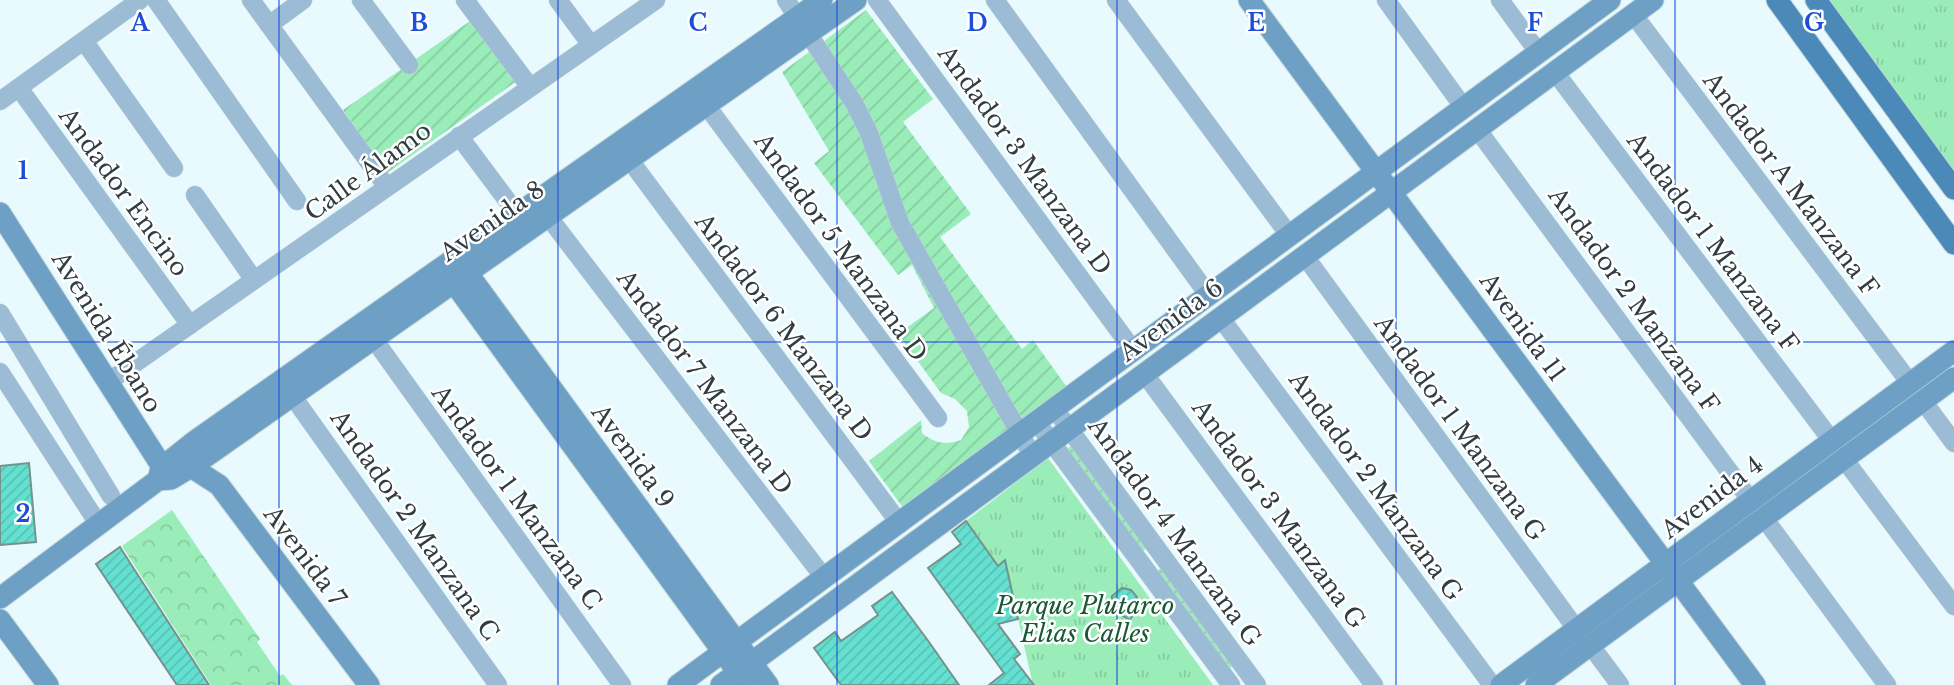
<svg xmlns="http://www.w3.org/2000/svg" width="1954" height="685" viewBox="0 0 1954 685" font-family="'Libre Baskerville',serif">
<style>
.forest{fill:url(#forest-crowns)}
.park{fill:url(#park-tufts)}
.garden{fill:url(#garden-furrows)}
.building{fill:url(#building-hatch);stroke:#76928d;stroke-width:2}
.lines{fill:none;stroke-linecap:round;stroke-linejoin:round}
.street-casing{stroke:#c3d4d8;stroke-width:19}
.secondary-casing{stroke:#c3d4d8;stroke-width:23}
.primary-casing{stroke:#c3d4d8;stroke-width:23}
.street{stroke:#9cbcd6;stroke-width:18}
.secondary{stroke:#6e9fc5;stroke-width:21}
.primary{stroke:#4b8ab8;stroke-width:21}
.grid{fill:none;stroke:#1d4ed8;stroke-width:2;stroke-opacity:0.55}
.labels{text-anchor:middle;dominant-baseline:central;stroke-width:5;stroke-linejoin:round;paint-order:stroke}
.street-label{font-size:24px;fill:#313d40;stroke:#fff}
.park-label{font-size:24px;font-style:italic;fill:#185836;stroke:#fff}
.grid-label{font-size:23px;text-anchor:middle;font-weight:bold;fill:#1d4ed8;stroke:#fff;stroke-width:5;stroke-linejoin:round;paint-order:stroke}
</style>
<defs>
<pattern id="forest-crowns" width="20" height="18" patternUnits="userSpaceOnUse" patternTransform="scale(1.75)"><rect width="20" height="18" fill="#9aedb9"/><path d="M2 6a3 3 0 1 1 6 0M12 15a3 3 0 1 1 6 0" fill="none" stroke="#85cca0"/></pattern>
<pattern id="park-tufts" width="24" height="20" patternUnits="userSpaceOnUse" patternTransform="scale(1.75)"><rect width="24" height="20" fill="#9aedb9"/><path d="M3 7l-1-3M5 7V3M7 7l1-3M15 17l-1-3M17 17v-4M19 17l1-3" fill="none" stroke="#85cca0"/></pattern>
<pattern id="garden-furrows" width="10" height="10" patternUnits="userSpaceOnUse" patternTransform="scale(1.75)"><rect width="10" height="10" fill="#9aedb9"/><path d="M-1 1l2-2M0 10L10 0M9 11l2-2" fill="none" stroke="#85cca0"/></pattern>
<pattern id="building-hatch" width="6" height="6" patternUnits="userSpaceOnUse" patternTransform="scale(1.75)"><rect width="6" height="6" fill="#64e0d1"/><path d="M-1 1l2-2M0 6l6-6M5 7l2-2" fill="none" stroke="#57c1b4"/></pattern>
</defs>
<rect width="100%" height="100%" fill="#e8fafe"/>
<path class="forest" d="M172,510L260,639L257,642L280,676L283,674L292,685H211L122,546Z"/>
<g class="park">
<path d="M1812,0H1954V193Z"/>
<path d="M1048,458L1213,685H1033L1010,583L966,521Z"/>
</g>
<g class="garden">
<path d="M866,10L933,99L903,122L971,214L940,237L1022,349L1033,340L1069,390L904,509L869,461L921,420L922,433C936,444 945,445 961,440L969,427L967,411L955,399L941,393L898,334L934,308L912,265L898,275L814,163L829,151L782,72Z"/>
<path d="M473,19L517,81L387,173L343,110Z"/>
<path d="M1072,445L1147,548L1140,553L1065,450Z"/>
<path d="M1162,567L1234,665L1227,670L1155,572Z"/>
</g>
<g class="building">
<path d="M29,463L36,542L0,545V466Z"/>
<path d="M966,521L998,566L1005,560L1018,619L998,624L1020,654L1014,659L1034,685H989L1004,673L928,568L961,544L952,532Z"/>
<path d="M120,547L134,569L209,685H177L96,564Z"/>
<path d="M1122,588L1131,590L1137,597V606L1130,620L1115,612L1111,605L1112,596Z"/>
<path d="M892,592L929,642L959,685H841L814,648L835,632L841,641L878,615L872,606Z"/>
</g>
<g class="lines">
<g class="street-casing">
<g id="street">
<path d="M156,0L297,201"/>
<path d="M251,0L387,187"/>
<path d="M361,0L409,65"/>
<path d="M465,0L530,87"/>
<path d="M558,0L591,45"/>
<path d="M786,0L854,103L869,133L900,223L1032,455"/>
<path d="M877,0L1133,350"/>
<path d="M995,0L1209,296"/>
<path d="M1116,0L1289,235"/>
<path d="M1386,0L1464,108"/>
<path d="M1500,0L1538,52"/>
<path d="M1633,14L1910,383"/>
<path d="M269,25L303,0"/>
<path d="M84,41L174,168"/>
<path d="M1555,72L1832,441"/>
<path d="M19,88L190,325"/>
<path d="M0,101L140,0"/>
<path d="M706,105L938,418"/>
<path d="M1477,129L1751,501"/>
<path d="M459,136L518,215"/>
<path d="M629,159L900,524"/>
<path d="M195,195L254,280"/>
<path d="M547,215L825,579"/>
<path d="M1304,255L1577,630"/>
<path d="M0,313L111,496"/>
<path d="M1220,317L1492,685"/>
<path d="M373,338L622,685"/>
<path d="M0,372L99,525"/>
<path d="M1144,373L1374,685"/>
<path d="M108,382L656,0"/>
<path d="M291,394L498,685"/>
<path d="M1923,401L1954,443"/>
<path d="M1054,408L1257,685"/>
<path d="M1036,421L1231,685"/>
<path d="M1844,459L1954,606"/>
<path d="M1764,518L1887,685"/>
<path d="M1591,646L1620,685"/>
</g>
</g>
<g class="secondary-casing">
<g id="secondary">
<path d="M1249,0L1755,685"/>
<path d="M0,213L168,476"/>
<path d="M458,260L768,685"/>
<path d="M444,269L747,685"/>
<path d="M191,467L219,485L369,685"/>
<path d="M158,480L161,468L195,441L822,0"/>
<path d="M0,598L158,480L171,479L191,467L856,0"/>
<path d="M0,620L48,685"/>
<path d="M678,685L1610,0"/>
<path d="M721,685L1653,0"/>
<path d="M1501,685L1954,351"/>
<path d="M1536,685L1954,378"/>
</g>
</g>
<g class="primary-casing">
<g id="primary">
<path d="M1777,0L1954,244"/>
<path d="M1816,0L1954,189"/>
</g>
</g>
<use href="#street" class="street"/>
<use href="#secondary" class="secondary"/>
<use href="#primary" class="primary"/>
</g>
<path class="grid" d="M279,0V685M558,0V685M837,0V685M1117,0V685M1396,0V685M1675,0V685M0,342H1954"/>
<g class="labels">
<g class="street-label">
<text transform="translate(1025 160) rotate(54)">Andador 3 Manzana D</text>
<text transform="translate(368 171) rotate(-36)">Calle Álamo</text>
<text transform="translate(1791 184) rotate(53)">Andador A Manzana F</text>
<text transform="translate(124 192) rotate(54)">Andador Encino</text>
<text transform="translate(492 221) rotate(-35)">Avenida 8</text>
<text transform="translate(1713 242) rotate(53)">Andador 1 Manzana F</text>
<text transform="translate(841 247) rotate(54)">Andador 5 Manzana D</text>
<text transform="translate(1634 300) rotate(54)">Andador 2 Manzana F</text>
<text transform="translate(1171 320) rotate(-36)">Avenida 6</text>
<text transform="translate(784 327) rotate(53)">Andador 6 Manzana D</text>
<text transform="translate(1523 327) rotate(54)">Avenida 11</text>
<text transform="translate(107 332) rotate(58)">Avenida Ébano</text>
<text transform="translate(705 382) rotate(53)">Andador 7 Manzana D</text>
<text transform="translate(1460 428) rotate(54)">Andador 1 Manzana G</text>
<text transform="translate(633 456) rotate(54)">Avenida 9</text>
<text transform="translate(1376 486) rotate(54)">Andador 2 Manzana G</text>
<text transform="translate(517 497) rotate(54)">Andador 1 Manzana C</text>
<text transform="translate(1712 497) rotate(-37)">Avenida 4</text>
<text transform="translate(1279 514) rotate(54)">Andador 3 Manzana G</text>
<text transform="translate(415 525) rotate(55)">Andador 2 Manzana C</text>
<text transform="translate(1175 532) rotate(54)">Andador 4 Manzana G</text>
<text transform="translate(305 556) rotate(53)">Avenida 7</text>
</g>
<g class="park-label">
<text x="1085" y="605">Parque Plutarco<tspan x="1085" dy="28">Elias Calles</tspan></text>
</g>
</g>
<g class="grid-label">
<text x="140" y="31">A</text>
<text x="419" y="31">B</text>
<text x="698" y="31">C</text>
<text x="977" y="31">D</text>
<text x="1256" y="31">E</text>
<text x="1535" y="31">F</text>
<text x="1814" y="31">G</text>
<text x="23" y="179">1</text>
<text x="23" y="522">2</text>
</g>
</svg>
